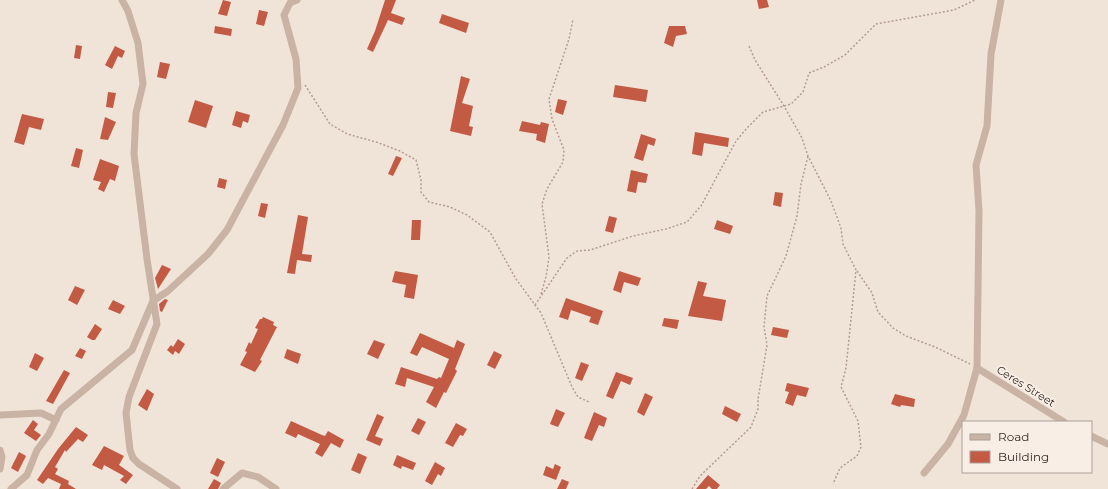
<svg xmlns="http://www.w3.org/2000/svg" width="1108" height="489" viewBox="0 0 1108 489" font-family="Montserrat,sans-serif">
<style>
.building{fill:#c35a44}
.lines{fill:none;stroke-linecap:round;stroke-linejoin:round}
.path{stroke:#b49d8f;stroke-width:1.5;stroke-dasharray:2 2;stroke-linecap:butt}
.street{stroke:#c8b3a5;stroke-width:7}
.labels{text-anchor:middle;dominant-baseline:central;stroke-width:4;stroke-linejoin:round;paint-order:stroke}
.street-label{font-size:11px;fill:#342a26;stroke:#f8eee5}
</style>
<rect width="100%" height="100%" fill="#f0e4d9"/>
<g class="building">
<path d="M223,0L231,2L227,16L218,14Z"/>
<path d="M385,0H396L391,13L405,18L402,25L388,20L373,52L367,49L375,31Z"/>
<path d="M757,0H767L769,7L759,9Z"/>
<path d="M259,10L268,12L264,26L256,24Z"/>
<path d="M442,14L469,23L466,33L439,23Z"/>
<path d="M215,26L232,29L231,36L214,33Z"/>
<path d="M669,26H685L687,34L676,36L673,47L664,43Z"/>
<path d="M76,45L82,46L80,59L74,58Z"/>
<path d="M115,46L125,51L122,58L118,56L112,69L105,65Z"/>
<path d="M160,62L170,64L166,79L157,77Z"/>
<path d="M461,76L470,79L462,103L473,106L469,126L473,127L471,136L450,131Z"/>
<path d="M615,85L648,90L646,102L613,97Z"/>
<path d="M108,92L116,93L113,108L106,107Z"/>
<path d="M558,99L567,101L563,115L555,112Z"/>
<path d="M195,100L213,106L206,128L188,122Z"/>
<path d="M236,111L250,115L248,123L243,121L241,128L232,125Z"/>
<path d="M22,114L44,119L41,130L29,127L24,145L14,142Z"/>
<path d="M105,117L116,122L108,140L100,139Z"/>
<path d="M522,121L540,125L541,122L549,124L545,143L536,140L537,134L519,131Z"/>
<path d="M695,132L729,138L728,147L704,143L702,156L692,154Z"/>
<path d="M641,134L656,139L654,146L648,144L643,161L634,158Z"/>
<path d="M76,148L83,150L79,168L71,166Z"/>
<path d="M396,156L402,158L393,176L388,174Z"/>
<path d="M100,159L119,166L115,181L110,179L104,192L98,189L101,182L93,180Z"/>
<path d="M631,170L648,174L646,183L638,182L636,193L627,191Z"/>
<path d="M219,178L227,180L225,189L217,187Z"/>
<path d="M775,192L783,193L781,207L773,205Z"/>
<path d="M261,203L268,204L265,218L258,216Z"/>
<path d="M298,215L308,217L302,254L312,255L311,262L297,260L295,274L287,273Z"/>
<path d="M609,216L617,218L613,233L605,231Z"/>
<path d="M412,220H421L420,240H411Z"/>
<path d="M717,220L733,226L730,234L714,229Z"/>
<path d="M162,265L171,269L158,289L155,278Z"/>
<path d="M395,271L418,275L414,299L404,297L406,285L392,282Z"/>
<path d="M619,271L641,278L638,286L624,282L621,293L613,290Z"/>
<path d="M698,281L707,283L703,296L726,300L722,321L688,316Z"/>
<path d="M75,286L85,290L77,305L68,300Z"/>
<path d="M566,298L603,311L598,325L589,322L591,317L571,310L568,320L559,317Z"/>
<path d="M165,299L168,300L162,312L160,311L159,304Z"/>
<path d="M113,300L125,306L120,314L108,309Z"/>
<path d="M263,317L274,322L273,325L277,327L260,360L262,361L255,372L240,365L247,352L245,351L249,342L251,344L258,329L255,328L260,319H262Z"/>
<path d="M664,318L679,320L677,329L662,326Z"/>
<path d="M95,324L102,329L95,340H92L87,337Z"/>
<path d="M773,327L789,330L787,338L771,335Z"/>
<path d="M420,333L454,348L457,340L465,344L455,369L457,371L446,393L444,392L436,408L426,402L434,387L407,378L405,387L395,384L401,367L437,379L439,377L441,378L449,359L422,347L417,356L410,353Z"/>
<path d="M178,339L185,344L179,354L175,351L173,355L167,350L171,345L173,347Z"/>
<path d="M374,340L385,344L378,359L367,354Z"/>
<path d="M80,348L86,351L82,359L75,356Z"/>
<path d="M287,349L301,354L298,364L284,358Z"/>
<path d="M494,351L502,355L495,369L487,365Z"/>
<path d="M35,353L44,358L37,371L29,367Z"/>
<path d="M581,362L589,365L582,381L575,378Z"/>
<path d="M64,370L70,373L53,404L46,401Z"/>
<path d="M616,372L633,378L630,385L621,381L613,399L606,396Z"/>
<path d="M787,383L809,388L806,397L797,395L793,406L785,403L789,392L785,391Z"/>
<path d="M147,389L154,394L147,411L138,405Z"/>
<path d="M645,393L653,397L644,416L637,412Z"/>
<path d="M895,394L915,399L914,407L901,405L900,407L891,404Z"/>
<path d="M725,406L741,414L737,422L722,414Z"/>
<path d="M556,409L565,413L558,427L550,424Z"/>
<path d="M594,412L607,418L604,427L599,425L592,441L584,438Z"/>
<path d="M377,414L384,417L375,436L383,439L380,446L366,440Z"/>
<path d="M418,418L426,422L419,435L411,431Z"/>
<path d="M33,420L38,424L34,430L41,435L36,441L24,433Z"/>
<path d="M291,421L322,435L325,436L328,431L344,440L340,448L331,443L322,457L315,453L320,444L298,434L296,438L285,433Z"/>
<path d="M456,423L467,429L463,436L460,435L453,447L445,443Z"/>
<path d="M76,427L88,435L83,442L78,439L66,452L65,450L55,467L58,469L55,474L69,481L68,484L76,489H59L61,484L48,478L43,484L37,480L58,449Z"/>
<path d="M104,446L124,456L119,465L133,475L126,484L120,480L124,476L104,465L102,470L92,465Z"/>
<path d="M19,452L26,456L18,472L11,468Z"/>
<path d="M358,453L367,457L360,474L351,470Z"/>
<path d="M397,455L416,463L413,470L402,466L401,469L393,465Z"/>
<path d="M217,458L225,462L218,477L210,473Z"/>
<path d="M435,462L445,468L441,476L438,474L432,485L425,481Z"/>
<path d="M555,464L561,467L556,480L543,475L546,466L553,469Z"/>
<path d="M708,475L720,485L717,489H712L709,486L706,489H696Z"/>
<path d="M214,479L221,483L218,489H208Z"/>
<path d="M562,479L569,482L566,489H557Z"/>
</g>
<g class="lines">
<g class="path">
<path d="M749,46L755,60L784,106L802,138L808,156L831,201L841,228L843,244L856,270L846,368L841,387L858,421L861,447L857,456L840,468L833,484"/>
<path d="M305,85L330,124L347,134L376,142L400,151L416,160L421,180V192L429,202L450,207L467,215L490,232L516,279L541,313L572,387L578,397L589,402"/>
<path d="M857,271L872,293L878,312L893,328L906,336L935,347L970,364"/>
<path d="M541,294L546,277L549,257L542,204L547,189L563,162L564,150L552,119L549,99L569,39L573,19"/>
<path d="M535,305L567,258L577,251L590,250L633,236L666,229L687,222L701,206L736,141L748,127L763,112L791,104L803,92L809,73L824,67L845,55L876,24L954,10L975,0"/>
<path d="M692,489L700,476L751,427L758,409V399L767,345L764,327L767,296L786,256L797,216L801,184L808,156"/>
</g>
<g class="street">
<path d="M122,0L128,11L138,43L143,84L136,113L134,154L147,259L157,324L129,397L126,413L130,450L133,458L139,464L177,489"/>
<path d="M977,368L1064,422"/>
<path d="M0,415L41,413L56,420"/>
<path d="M1091,436L1108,444"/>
<path d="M0,450L2,457L0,469"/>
<path d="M924,473L948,444L964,415L977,368L979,211L976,165L987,126L991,54L1001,0"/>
<path d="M11,489L27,475L37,450L49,434L61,409L132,350L153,301L168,291L208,254L227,230L283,125L298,88L296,59L284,15L290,3L297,0"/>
<path d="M223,489L242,473L258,477L276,489"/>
</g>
</g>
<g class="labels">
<g class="street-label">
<text transform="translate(1026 386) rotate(32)">Ceres Street</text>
</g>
</g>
<rect x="962" y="421" width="130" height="52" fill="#f8eee5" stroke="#aaa099"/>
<rect x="970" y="434" width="20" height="6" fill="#c8b3a5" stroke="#aaa099"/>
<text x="998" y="441" font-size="12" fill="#342a26">Road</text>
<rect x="970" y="451" width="20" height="12" fill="#c35a44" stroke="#aaa099"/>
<text x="998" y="461" font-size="12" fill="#342a26">Building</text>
</svg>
